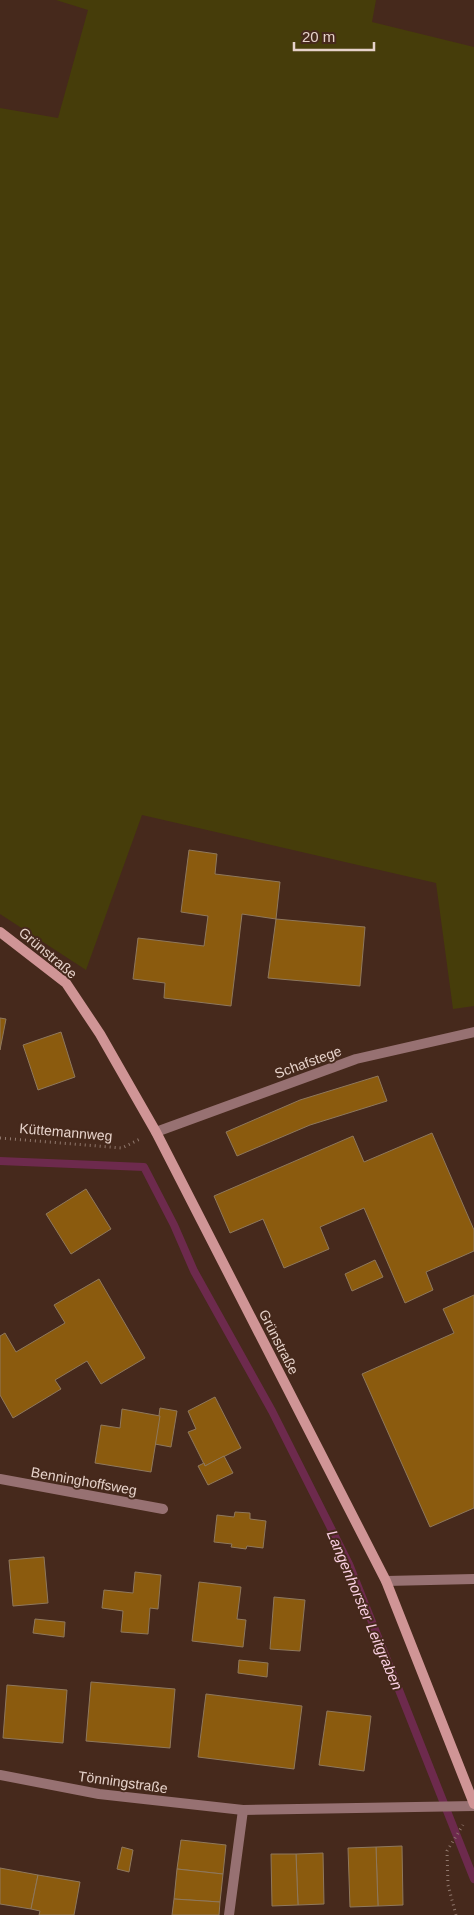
<svg xmlns="http://www.w3.org/2000/svg" width="474" height="1915" viewBox="0 0 474 1915" font-family="Helvetica,sans-serif">
<style>
.green{fill:#463d0a}
.lines{fill:none;stroke-linecap:round;stroke-linejoin:round}
.stream{stroke:#6d2a4d;stroke-width:8}
.building{fill:#8b5b0e;stroke:#8f785c}
.path{stroke:#90786d;stroke-width:3;stroke-dasharray:1 4;stroke-linecap:butt}
.street{stroke:#977172;stroke-width:10}
.secondary{stroke:#d09596;stroke-width:10}
.labels{text-anchor:middle;dominant-baseline:central;stroke-width:4;stroke-linejoin:round;paint-order:stroke}
.street-label{font-size:14px;fill:#e6d2ca;stroke:#46291c}
.water-label{font-size:15px;font-style:italic;fill:#fbd0e3;stroke:#46291c}
</style>
<rect width="100%" height="100%" fill="#46291c"/>
<path class="green" d="M56,0H376L372,22L474,47V1006L453,1009L436,883L142,815L86,970L0,914V108L58,118L88,10Z"/>
<g class="lines">
<path class="stream" d="M0,1161L144,1167L174,1225L194,1271L272,1411L349,1564L474,1879"/>
</g>
<g class="building">
<path d="M189,850L217,854L215,874L280,882L276,919L242,914L231,1006L164,998L165,983L133,979L138,938L204,946L208,916L181,912Z"/>
<path d="M276,919L365,927L360,986L268,978Z"/>
<path d="M0,1018L6,1019L0,1050Z"/>
<path d="M61,1032L75,1077L38,1090L23,1045Z"/>
<path d="M378,1076L387,1101L310,1125L237,1156L226,1132L300,1100Z"/>
<path d="M432,1133L474,1230V1251L426,1272L433,1290L405,1303L364,1208L320,1227L329,1249L284,1268L263,1219L230,1233L214,1196L353,1136L364,1162Z"/>
<path d="M86,1189L111,1229L71,1254L46,1214Z"/>
<path d="M375,1260L383,1277L352,1291L345,1274Z"/>
<path d="M99,1279L145,1358L101,1384L87,1361L55,1380L61,1389L13,1418L0,1395V1336L5,1333L16,1352L65,1323L54,1305Z"/>
<path d="M474,1295V1508L430,1527L362,1374L454,1333L443,1309Z"/>
<path d="M215,1397L241,1448L205,1466L188,1432L196,1429L188,1411Z"/>
<path d="M160,1408L177,1411L171,1447L155,1444Z"/>
<path d="M122,1409L160,1416L151,1472L95,1463L101,1425L120,1428Z"/>
<path d="M224,1456L233,1473L208,1485L198,1466L204,1463L205,1466Z"/>
<path d="M235,1512L250,1513V1519L266,1521L263,1548L247,1546L246,1549L231,1547L232,1544L214,1542L217,1515L234,1517Z"/>
<path d="M44,1557L48,1603L13,1606L9,1560Z"/>
<path d="M135,1572L161,1575L158,1609L150,1608L148,1634L121,1632L123,1611L102,1608L104,1590L133,1593Z"/>
<path d="M199,1582L241,1587L237,1619L246,1620L243,1647L192,1641Z"/>
<path d="M274,1597L305,1600L300,1651L270,1649Z"/>
<path d="M35,1619L65,1622L64,1637L33,1633Z"/>
<path d="M239,1660L268,1663L267,1677L238,1673Z"/>
<path d="M91,1682L175,1689L170,1748L86,1741Z"/>
<path d="M7,1685L67,1690L63,1743L3,1738Z"/>
<path d="M206,1694L302,1706L294,1769L198,1757Z"/>
<path d="M327,1711L371,1716L364,1771L319,1765Z"/>
<path d="M181,1840L226,1845L223,1874L177,1869Z"/>
<path d="M402,1846L403,1905L378,1906L376,1847Z"/>
<path d="M122,1847L133,1850L129,1872L117,1869Z"/>
<path d="M376,1847L378,1906L350,1907L348,1848Z"/>
<path d="M323,1853L324,1904L298,1905L296,1854Z"/>
<path d="M271,1854H296L298,1905L272,1906Z"/>
<path d="M0,1868L38,1875L31,1909L0,1904Z"/>
<path d="M177,1869L223,1874L220,1902L174,1899Z"/>
<path d="M38,1875L80,1882L74,1915H39L40,1911L31,1909Z"/>
<path d="M174,1899L220,1902L219,1915H172Z"/>
</g>
<g class="lines">
<g class="path">
<path d="M0,1138L122,1148L140,1139"/>
<path d="M456,1915L448,1885L447,1851L463,1825"/>
</g>
<g class="street">
<path d="M156,1132L356,1059L474,1032"/>
<path d="M0,1479L163,1509"/>
<path d="M386,1581L474,1579"/>
<path d="M0,1775L99,1794L243,1810L474,1806"/>
<path d="M229,1915L243,1810"/>
</g>
<path class="secondary" d="M0,932L66,983L100,1034L156,1132L386,1581L474,1804"/>
</g>
<g class="labels">
<g class="street-label">
<text transform="translate(48 953) rotate(40)">Grünstraße</text>
<text transform="translate(308 1062) rotate(-20)">Schafstege</text>
<text transform="translate(66 1132) rotate(5)">Küttemannweg</text>
<text transform="translate(279 1342) rotate(63)">Grünstraße</text>
<text transform="translate(84 1481) rotate(10)">Benninghoffsweg</text>
<text transform="translate(123 1782) rotate(8)">Tönningstraße</text>
</g>
<g class="water-label">
<text transform="translate(365 1610) rotate(67)">Langenhorster Leitgraben</text>
</g>
</g>
<path d="M294 42v8h80v-8" fill="none" stroke="#e6d2ca" stroke-width="2.5"/>
<text x="302" y="42" font-size="15" fill="#e6d2ca" stroke="#46291c" stroke-width="4" paint-order="stroke">20 m</text>
</svg>
